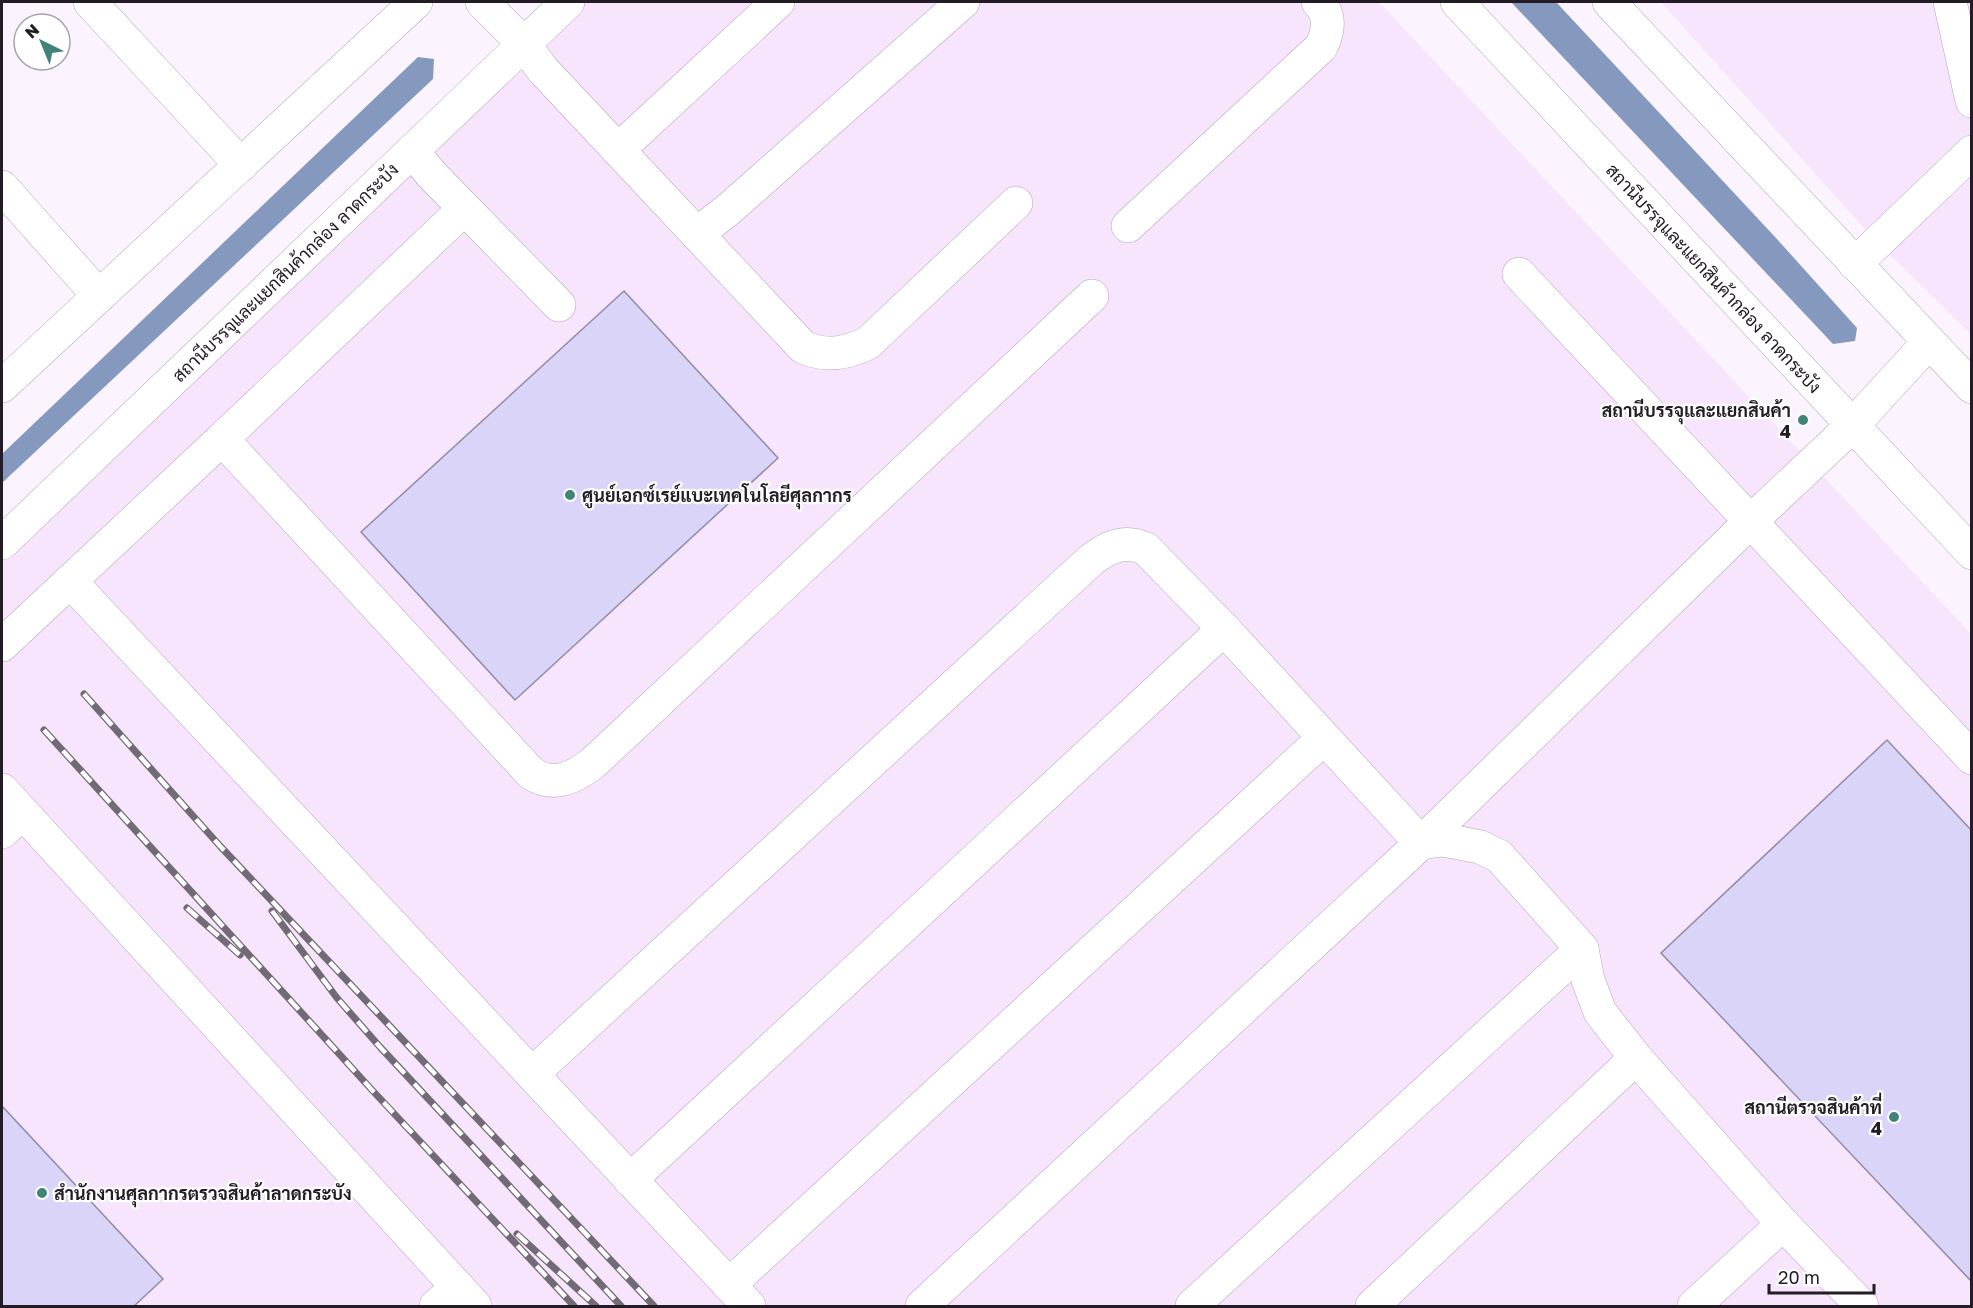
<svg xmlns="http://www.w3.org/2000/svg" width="1973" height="1308" viewBox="0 0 1973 1308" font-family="'Golos Text',Sarabun,sans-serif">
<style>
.built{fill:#f7e4fd}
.water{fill:#8598be}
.building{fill:#d9d4f8;stroke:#908ca6;stroke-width:1.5}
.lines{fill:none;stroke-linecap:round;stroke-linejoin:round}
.minor-casing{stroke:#b6a4bb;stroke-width:34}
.minor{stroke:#fff;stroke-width:33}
.rail-casing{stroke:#726a74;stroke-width:7}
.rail{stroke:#fff;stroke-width:4.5;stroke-dasharray:14;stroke-linecap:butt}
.poi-dot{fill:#408479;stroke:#fff;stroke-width:2}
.labels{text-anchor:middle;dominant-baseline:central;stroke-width:4.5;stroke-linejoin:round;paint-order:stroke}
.street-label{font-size:18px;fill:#231c25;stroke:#fff}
.poi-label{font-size:18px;font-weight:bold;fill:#231c25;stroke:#fff;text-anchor:end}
</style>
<rect width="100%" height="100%" fill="#fbf3fd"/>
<g class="built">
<path d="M559,2H1379L1971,634V1306H2V532Z"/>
<path d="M1661,2H1971V334L1873,238Z"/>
</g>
<g class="water">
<path d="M1511,2H1556L1776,238L1857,328L1855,341L1833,344Z"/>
<path d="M418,57L434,59L433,79L2,483V454Z"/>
</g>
<g class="building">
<path d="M624,291L778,458L515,700L361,532Z"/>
<path d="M1887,740L1972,831V1282L1661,953Z"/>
<path d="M2,1106L163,1279L134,1306H2Z"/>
</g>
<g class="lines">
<g class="minor-casing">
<g id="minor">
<path d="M90,2L241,165"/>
<path d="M482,2L523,43L543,70L803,347C826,357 845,354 868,343L1016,203"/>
<path d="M1457,2L1972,553"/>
<path d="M1609,2L1972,387"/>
<path d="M1950,2L1972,101"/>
<path d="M618,150L778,2"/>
<path d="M412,151L432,175L559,305"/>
<path d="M2,187L99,296"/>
<path d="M464,209L222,439L531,773C553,788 574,778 593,763L1092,296"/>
<path d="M1128,226L1321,47C1329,31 1331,15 1318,2"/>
<path d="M697,234L729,209L963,2"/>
<path d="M1855,264L1972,152"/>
<path d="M1519,274L1972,758"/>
<path d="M2,386L416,2"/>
<path d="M2,543L568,2"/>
<path d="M70,581L749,1306"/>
<path d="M2,645L222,439"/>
<path d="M2,790L475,1306"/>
<path d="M2,832L22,813"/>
<path d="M532,1074L1090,561C1107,547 1125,539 1146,549L1224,629L1421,843L1441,840L1460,843L1480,847L1499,856L1582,949L1588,980L1600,1012L1636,1058L1783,1224L1862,1306"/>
<path d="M630,1180L1224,629"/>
<path d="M729,1285L1324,738"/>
<path d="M436,1306L458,1287"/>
<path d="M922,1306L1421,843L1751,521L1852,426L1929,342"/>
<path d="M1192,1306L1582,949"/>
<path d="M1372,1306L1636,1058"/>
<path d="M1694,1306L1783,1224"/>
</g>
</g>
<use href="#minor" class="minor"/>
<g class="rail-casing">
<g id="rail">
<path d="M84,694L220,846L654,1306"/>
<path d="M44,730L372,1090L574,1306"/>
<path d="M187,908L240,955"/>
<path d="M272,911L337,998L380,1047L621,1306"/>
<path d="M517,1234L596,1306"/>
</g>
</g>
<use href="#rail" class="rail"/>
</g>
<g class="poi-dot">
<circle cx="1803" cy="420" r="6"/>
<circle cx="570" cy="495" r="6"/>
<circle cx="1894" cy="1117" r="6"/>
<circle cx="42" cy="1193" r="6"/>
</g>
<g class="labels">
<g class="street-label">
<text transform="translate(285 272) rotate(-44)">สถานีบรรจุและแยกสินค้ากล่อง ลาดกระบัง</text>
<text transform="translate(1714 278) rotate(47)">สถานีบรรจุและแยกสินค้ากล่อง ลาดกระบัง</text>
</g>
<g class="poi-label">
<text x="1791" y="410">สถานีบรรจุและแยกสินค้า<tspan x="1791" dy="21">4</tspan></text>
<text x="582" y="495" text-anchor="start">ศูนย์เอกซ์เรย์แบะเทคโนโลยีศุลกากร</text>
<text x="1882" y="1107">สถานีตรวจสินค้าที่<tspan x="1882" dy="21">4</tspan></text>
<text x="54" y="1193" text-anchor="start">สำนักงานศุลกากรตรวจสินค้าลาดกระบัง</text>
</g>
</g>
<rect width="1973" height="1308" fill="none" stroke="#231c25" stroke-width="6"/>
<g transform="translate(42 42) rotate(317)"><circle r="28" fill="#ffffff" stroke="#a7a4a8" stroke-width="1.5"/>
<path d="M0-4.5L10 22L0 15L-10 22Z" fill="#408479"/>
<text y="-9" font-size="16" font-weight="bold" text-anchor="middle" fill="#231c25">N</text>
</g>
<path d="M1769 1284v9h105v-9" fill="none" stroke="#231c25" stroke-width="3"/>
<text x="1778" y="1284" font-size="18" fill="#231c25" stroke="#ffffff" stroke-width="4.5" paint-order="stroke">20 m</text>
</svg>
